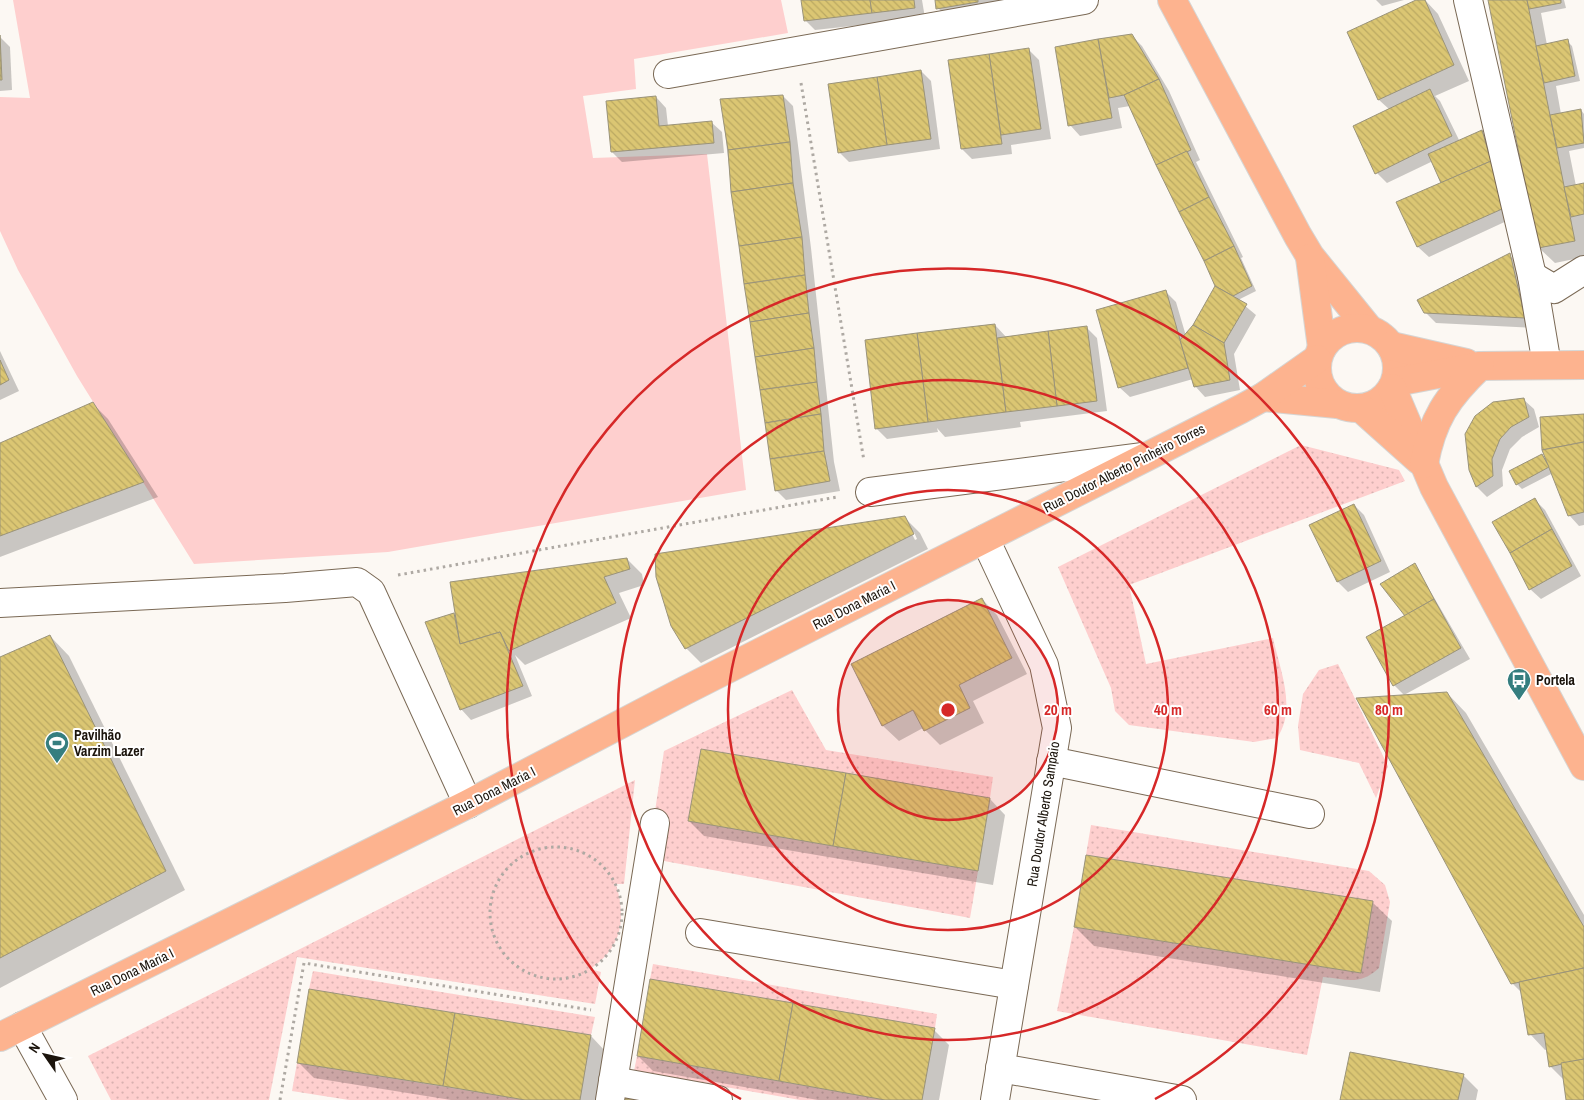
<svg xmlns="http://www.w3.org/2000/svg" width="1584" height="1100" viewBox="0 0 1584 1100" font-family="'Archivo Narrow',sans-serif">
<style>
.green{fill:#fecfce}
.garden{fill:url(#garden-dots)}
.shadow{fill:#0003;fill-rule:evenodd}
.building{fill:url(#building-back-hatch);stroke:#9a937a}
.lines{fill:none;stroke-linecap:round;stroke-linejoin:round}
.minor-casing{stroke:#7a6955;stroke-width:30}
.major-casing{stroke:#d6d5d3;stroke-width:30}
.path{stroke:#aea9a3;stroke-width:3;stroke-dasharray:2.5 4;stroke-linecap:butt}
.minor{stroke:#fff;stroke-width:28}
.major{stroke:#fdb38f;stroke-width:28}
.ring{fill:none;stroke:#d62828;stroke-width:2.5}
.labels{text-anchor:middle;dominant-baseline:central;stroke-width:4;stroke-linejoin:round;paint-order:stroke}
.street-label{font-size:14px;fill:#1b140c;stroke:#fff}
.poi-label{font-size:14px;font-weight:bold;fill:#1b140c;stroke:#fff;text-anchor:start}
.centre{fill:#d62828;stroke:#fff;stroke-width:2.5}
.ring-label{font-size:15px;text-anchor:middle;font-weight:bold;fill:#d62828;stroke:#fff;stroke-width:4;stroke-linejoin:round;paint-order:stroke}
</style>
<defs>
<pattern id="garden-dots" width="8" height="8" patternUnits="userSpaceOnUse" patternTransform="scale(1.25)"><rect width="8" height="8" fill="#fecfce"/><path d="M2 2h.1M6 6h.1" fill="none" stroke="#d9b1b0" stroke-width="1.8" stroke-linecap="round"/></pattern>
<pattern id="building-back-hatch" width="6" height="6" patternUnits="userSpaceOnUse" patternTransform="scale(1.25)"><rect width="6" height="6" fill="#dbc673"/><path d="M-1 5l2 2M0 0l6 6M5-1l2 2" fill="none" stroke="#bba962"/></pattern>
</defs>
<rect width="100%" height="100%" fill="#fcf8f3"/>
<path class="green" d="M13,0H781L788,33L634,59L636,89L583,96L593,158L707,154L746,490L388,552L194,564L77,376L18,270L0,231V97L30,98Z"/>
<g class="garden">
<path d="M1301,445L1399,470L1405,481L1129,585L1146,664L1273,638C1280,670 1297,709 1277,738L1254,742L1129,725L1115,711L1111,688L1058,567Z"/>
<path d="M1338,664L1388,766L1376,798L1359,763L1300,750L1298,726L1303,694L1319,670Z"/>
<path d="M792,690L826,750L993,777L990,798L701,749L688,821L978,871L970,918L648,858L664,751Z"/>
<path d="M635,780L624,884H616C626,918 623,947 590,969L601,972L595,1004L297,957L269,1100H111L88,1056Z"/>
<path d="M1091,825L1369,871L1385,885L1390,902L1379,968C1360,986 1346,979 1323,977L1307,1055L1057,1011L1074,927L1361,973L1372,901L1086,855Z"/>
<path d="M653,964L937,1014L935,1028L650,979Z"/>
<path d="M313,971L595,1017L591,1035L309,989Z"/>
<path d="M637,1056L885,1100H800L634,1071Z"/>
<path d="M297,1063L525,1100H349L292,1091Z"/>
</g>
<g class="shadow">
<path d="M803,0H922L925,18L815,30L805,20Z"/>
<path d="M936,0H1035L948,18L938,8Z"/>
<path d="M1376,0H1404L1382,6Z"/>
<path d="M1419,0H1425L1438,14L1469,81L1435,96L1440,101L1460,142L1482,132L1492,142L1511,219L1429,257L1418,247L1398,202L1443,183L1433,161L1387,183L1377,173L1390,110L1379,100L1349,32Z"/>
<path d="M1489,0H1564L1566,8L1541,13L1547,45L1567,41L1572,46L1580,81L1556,86L1561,114L1581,110L1584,114V148L1569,151L1576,186L1584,184V257L1555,263L1539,248Z"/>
<path d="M1132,36L1142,46L1169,91L1200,160L1196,162L1243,257L1241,258L1256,291L1238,300L1256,315L1234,354L1240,390L1205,397L1195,386L1193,379L1130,397L1119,387L1166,292L1176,302L1186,336L1220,289L1216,285L1130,106L1118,108L1122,128L1080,136L1070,125L1056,48Z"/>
<path d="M0,37L10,47L12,90L0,91Z"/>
<path d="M1029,50L1039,60L1051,139L1011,145L1012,154L972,159L962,149L949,61Z"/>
<path d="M921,71L931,81L940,149L849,162L839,152Z"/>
<path d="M783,96L793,106L811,248L834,462L840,491L786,500L776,490L732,192L721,100Z"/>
<path d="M656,97L666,108L668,126L711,122L722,132L724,153L622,162L612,152Z"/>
<path d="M1509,255L1520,265L1535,328L1436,323L1425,312Z"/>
<path d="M995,325L1007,338L1087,328L1097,338L1107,411L1020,422L1021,427L945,437L937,428L938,432L887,439L876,428Z"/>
<path d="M0,351L19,391L0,400Z"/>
<path d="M1523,399L1534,409L1539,427L1522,437L1510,449L1502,470L1503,486L1487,497L1477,487L1467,454L1466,434Z"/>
<path d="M93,404L108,419L158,497L0,557V445Z"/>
<path d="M1584,415V525L1579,526L1569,515L1553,473L1522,489L1517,484L1542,455L1548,462Z"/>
<path d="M1535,500L1545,510L1581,576L1541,599L1530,589Z"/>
<path d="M1354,505L1364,515L1390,572L1348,592L1338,582Z"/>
<path d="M905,518L920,533L928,549L701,663L686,648ZM911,532H914L917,539L915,540Z"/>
<path d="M627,559L642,574L644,585L619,593L631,618L525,665L515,655L532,696L471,720L461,709L454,614L457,617Z"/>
<path d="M1415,565L1470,659L1404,695L1394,685Z"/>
<path d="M982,599L997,615L1027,674L973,701L984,723L940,745L923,728L899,741L883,726L853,665Z"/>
<path d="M50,636L69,656L185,890L0,988V659Z"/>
<path d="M1447,693L1466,713L1584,915V1100H1567L1564,1080L1550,1066L1548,1049L1545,1050L1530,1034L1522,993L1512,983Z"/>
<path d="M990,799L1005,815L993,885L704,836L689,821Z"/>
<path d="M1372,902L1392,921L1380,992L1094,946L1075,927Z"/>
<path d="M310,990L591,1036L606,1052L598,1100H451L314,1078L298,1062Z"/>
<path d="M934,1030L949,1045L939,1100H818L653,1071L638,1056Z"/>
<path d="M1463,1075L1478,1090L1476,1100H1341Z"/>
</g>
<g class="building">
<path d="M801,0H870L872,13L804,21Z"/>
<path d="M870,0H914L915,8L872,13Z"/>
<path d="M935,0H978V2L936,9Z"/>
<path d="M1416,0H1425L1454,65L1378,100L1347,32Z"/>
<path d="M1488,0H1527L1575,241L1538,248Z"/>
<path d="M1527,0H1561V3L1529,9Z"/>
<path d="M1132,34L1159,79L1124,95L1109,98L1098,39Z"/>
<path d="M0,35L2,80H0Z"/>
<path d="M1098,39L1112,118L1068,126L1055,47Z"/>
<path d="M1568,39L1575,76L1544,83L1536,46Z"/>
<path d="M1029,48L1041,129L1001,135L989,54Z"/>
<path d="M989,54L1002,144L961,149L948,60Z"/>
<path d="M921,70L931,139L887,145L877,77Z"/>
<path d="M877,77L887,145L838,153L828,84Z"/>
<path d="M1159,79L1191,150L1156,165L1124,95Z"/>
<path d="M1430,89L1452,136L1375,174L1353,126Z"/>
<path d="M783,95L790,142L728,150L720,99Z"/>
<path d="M656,96L659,126L712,121L714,143L611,152L606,101Z"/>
<path d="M1581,109L1584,143L1557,148L1550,115Z"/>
<path d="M1482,130L1491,161L1441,183L1428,154Z"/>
<path d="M790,142L793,183L731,192L728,150Z"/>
<path d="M1187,151L1209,197L1179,212L1156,165Z"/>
<path d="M1491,161L1502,209L1417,247L1396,202Z"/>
<path d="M793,183L802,237L739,246L731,192Z"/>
<path d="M1584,183V214L1571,217L1564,187Z"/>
<path d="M1209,197L1234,246L1204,261L1179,212Z"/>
<path d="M802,237L805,275L744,284L739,246Z"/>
<path d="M1234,246L1252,286L1233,296L1215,286L1204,261Z"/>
<path d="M1510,253L1525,318L1424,313L1417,300Z"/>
<path d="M805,275L809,313L750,322L744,284Z"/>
<path d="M1215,286L1247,304L1224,343L1193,325Z"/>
<path d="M1166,290L1188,368L1118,388L1096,310Z"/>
<path d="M809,313L814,348L755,357L750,322Z"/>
<path d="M995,324L1006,412L928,422L917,333Z"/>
<path d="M1193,325L1224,343L1230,380L1194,387L1180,340Z"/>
<path d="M1087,326L1097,401L1057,406L1048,331Z"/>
<path d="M1048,331L1057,406L1006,412L997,338Z"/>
<path d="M917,333L928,422L875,429L865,340Z"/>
<path d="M814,348L817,382L760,390L755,357Z"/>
<path d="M0,360L9,380L0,385Z"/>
<path d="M817,382L821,414L765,423L760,390Z"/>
<path d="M1524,398L1529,417L1511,427L1500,439L1492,459L1493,476L1476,487L1469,470L1465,434L1475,416L1493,402Z"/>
<path d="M93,402L144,482L0,536V443Z"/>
<path d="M821,414L824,451L770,459L765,423Z"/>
<path d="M1584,414V442L1542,450L1540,417Z"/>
<path d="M1584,442V512L1568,516L1542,450Z"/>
<path d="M824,451L830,481L775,491L770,459Z"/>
<path d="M1542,454L1549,467L1516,485L1509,471Z"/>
<path d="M1535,498L1552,529L1510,553L1492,522Z"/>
<path d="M1354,504L1381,561L1337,582L1309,525Z"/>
<path d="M905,516L914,534L685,649L671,626L656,577L655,554Z"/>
<path d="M1552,529L1572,566L1529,590L1510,553Z"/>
<path d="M627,558L630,569L604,577L616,603L509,651L500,632L460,644L450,582Z"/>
<path d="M1415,563L1434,599L1405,616L1380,584Z"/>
<path d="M982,598L1012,658L959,685L970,708L924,731L913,710L882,726L851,664Z"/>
<path d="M1434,599L1461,648L1393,686L1366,637Z"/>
<path d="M454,613L460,644L500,632L523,686L460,710L425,622Z"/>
<path d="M50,635L166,871L0,958V657Z"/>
<path d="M1447,692L1584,927V968L1511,984L1356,698Z"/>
<path d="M701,749L846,773L833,846L688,821Z"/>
<path d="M846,773L990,798L978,871L833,846Z"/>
<path d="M1086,855L1373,901L1361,973L1074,927Z"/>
<path d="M1584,968V1059L1549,1067L1544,1033L1528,1035L1519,982Z"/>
<path d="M650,979L793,1003L779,1081L637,1056Z"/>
<path d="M309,989L455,1013L443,1086L297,1063Z"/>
<path d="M793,1003L935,1028L922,1100H885L779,1081Z"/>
<path d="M455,1013L591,1035L580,1100H525L443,1086Z"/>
<path d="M1350,1052L1464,1074L1458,1100H1340Z"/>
<path d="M1584,1059V1100H1566L1561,1063Z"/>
<path d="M620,1096L643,1100H619Z"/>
</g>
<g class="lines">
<g class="minor-casing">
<g id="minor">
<path d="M1468,0L1532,276L1547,365"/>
<path d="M668,74L1084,0"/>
<path d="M1532,276L1554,289L1584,270"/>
<path d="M870,492L1143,457"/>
<path d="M985,539L1044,665L1057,728L995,1100"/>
<path d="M0,603L285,588L357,582L371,592L468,804"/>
<path d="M1051,761L1310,814"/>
<path d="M700,933L1014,985"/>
<path d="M22,1026L63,1100"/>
<path d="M1000,1068L1182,1100"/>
<path d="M613,1081L718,1100"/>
<path d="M610,1100L655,823"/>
</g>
</g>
<g class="major-casing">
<g id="major">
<path d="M1172,0L1298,236L1310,256L1369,329"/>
<path d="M1310,258L1322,348"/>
<circle cx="1357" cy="368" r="40"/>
<path d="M1391,346L1466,363"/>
<path d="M1396,382L1480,366L1584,365"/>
<path d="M1392,388L1434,487L1584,766"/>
<path d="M1263,397L1337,404"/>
<path d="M1362,409L1419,460"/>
<path d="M1424,464C1432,420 1447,397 1480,366"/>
<path d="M0,1037L468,804L684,691L1241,409L1263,397L1317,359"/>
</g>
</g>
<g class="path">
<path d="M801,83L864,461"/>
<path d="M398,575L837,497"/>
<circle cx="556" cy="913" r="66"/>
<path d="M280,1100L304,963L591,1010"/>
</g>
<use href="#minor" class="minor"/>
<use href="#major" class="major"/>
</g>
<circle cx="948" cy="710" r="110" fill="#d62828" fill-opacity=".12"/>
<g class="ring">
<circle cx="948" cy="710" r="110"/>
<circle cx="948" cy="710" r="220"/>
<circle cx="948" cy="710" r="330"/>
<path d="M741 1099A441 441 0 1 1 1155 1099"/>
</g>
<defs>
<g id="bus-pin" transform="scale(1.25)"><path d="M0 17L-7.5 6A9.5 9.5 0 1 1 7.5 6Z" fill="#357e7f" stroke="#fff"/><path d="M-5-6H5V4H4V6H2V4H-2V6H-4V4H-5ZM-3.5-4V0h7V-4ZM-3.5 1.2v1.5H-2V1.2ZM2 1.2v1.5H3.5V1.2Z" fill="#fff"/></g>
<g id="stadium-pin" transform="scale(1.25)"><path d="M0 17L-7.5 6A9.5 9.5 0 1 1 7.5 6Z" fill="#357e7f" stroke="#fff"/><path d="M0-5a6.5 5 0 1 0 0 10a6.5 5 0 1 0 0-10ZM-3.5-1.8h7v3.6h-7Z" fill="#fff"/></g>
</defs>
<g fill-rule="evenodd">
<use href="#bus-pin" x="1519" y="680"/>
<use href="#stadium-pin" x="57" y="743"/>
</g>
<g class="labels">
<g class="street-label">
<text transform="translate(1124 468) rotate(-27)">Rua Doutor Alberto Pinheiro Torres</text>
<text transform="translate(854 605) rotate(-27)">Rua Dona Maria I</text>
<text transform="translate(494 791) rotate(-27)">Rua Dona Maria I</text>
<text transform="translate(1043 814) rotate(-81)">Rua Doutor Alberto Sampaio</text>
<text transform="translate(132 972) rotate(-26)">Rua Dona Maria I</text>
</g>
<g class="poi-label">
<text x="1536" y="680">Portela</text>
<text x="74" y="735">Pavilhão<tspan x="74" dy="16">Varzim Lazer</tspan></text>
</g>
</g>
<circle cx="948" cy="710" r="8" class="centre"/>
<g class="ring-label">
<text x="1058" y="715">20 m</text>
<text x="1168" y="715">40 m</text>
<text x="1278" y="715">60 m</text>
<text x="1389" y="715">80 m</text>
</g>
<g transform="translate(45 1055) rotate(304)" stroke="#ffffff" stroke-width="4" paint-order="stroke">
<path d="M0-4L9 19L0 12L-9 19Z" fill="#1b140c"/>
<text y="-8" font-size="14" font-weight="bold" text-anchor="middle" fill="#1b140c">N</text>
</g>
</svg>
